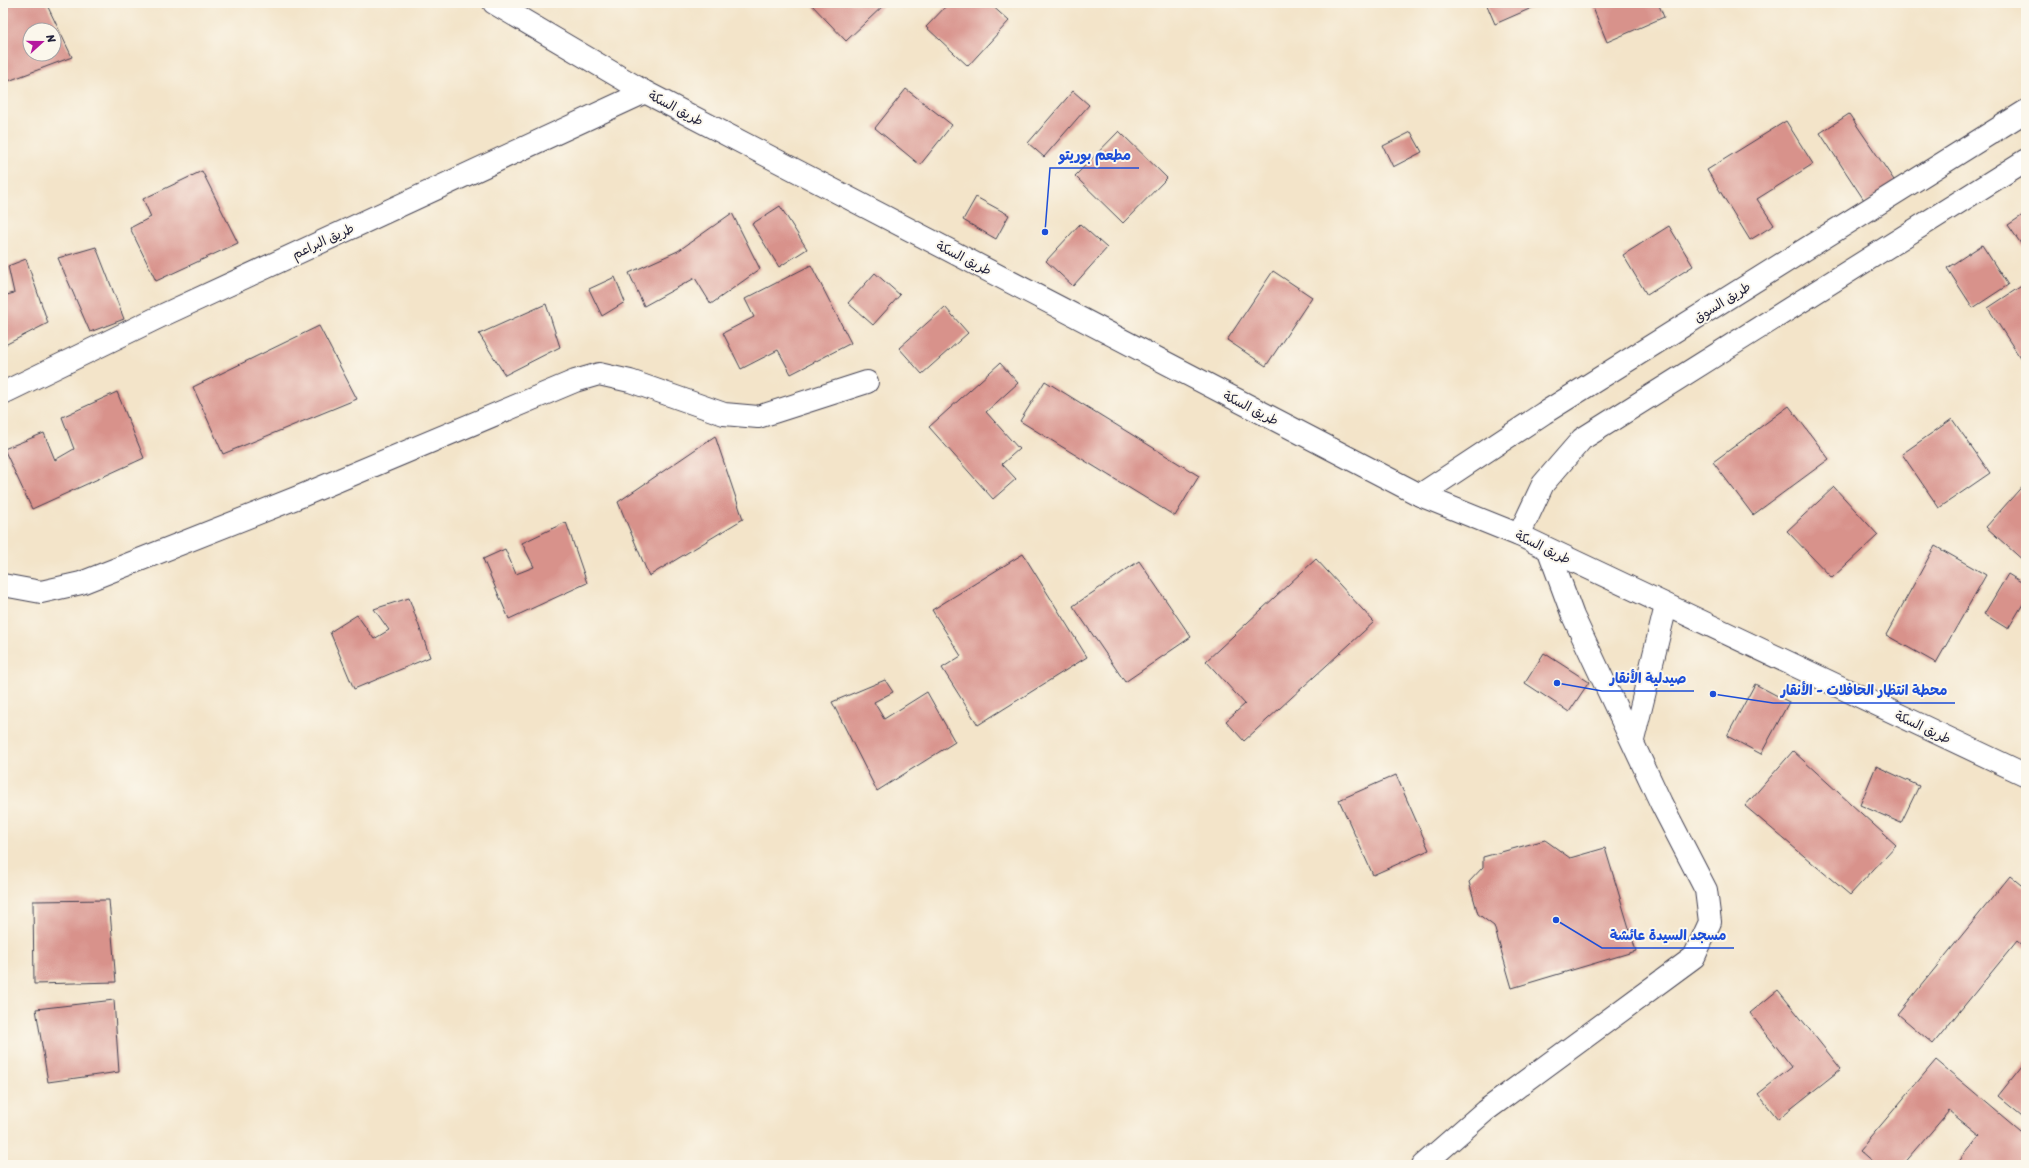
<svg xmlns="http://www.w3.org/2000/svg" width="2029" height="1168" viewBox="0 0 2029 1168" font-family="Sriracha,'Playpen Sans Arabic',sans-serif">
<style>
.building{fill:#d8928b;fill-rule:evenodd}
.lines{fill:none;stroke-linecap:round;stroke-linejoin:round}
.minor-casing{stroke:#413f50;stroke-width:24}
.tertiary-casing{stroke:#413f50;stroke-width:24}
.primary-casing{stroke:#413f50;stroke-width:24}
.minor{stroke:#fff;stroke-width:22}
.tertiary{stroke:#fff;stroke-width:22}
.primary{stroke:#fff;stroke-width:22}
.labels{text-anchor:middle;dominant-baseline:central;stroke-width:4;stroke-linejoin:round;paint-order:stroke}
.street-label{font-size:13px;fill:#22223b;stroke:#fbf7ec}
.leader{fill:none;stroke:#1d4ed8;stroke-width:1.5}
.callout-dot{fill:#1d4ed8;stroke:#fbf7ec;stroke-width:1.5}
.callout-label{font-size:14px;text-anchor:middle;font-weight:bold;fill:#1d4ed8;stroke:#fbf7ec;stroke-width:4;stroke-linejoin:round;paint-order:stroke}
</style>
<rect width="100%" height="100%" fill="#fbf7ec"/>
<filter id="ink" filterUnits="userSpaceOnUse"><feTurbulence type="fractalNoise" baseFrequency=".025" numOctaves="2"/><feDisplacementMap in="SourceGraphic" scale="8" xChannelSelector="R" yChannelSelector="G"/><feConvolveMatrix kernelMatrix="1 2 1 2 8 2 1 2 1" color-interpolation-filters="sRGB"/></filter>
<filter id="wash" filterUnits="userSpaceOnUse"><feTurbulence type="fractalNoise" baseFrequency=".012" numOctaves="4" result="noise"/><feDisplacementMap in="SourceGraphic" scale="16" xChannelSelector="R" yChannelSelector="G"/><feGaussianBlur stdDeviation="0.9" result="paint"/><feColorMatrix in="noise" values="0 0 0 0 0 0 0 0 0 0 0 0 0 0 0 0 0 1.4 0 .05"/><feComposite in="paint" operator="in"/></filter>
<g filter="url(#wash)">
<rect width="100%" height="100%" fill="#f3e4c9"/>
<g id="blocks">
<g class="building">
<path d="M3,3H46L72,57L3,83ZM30,30H54V54H30Z"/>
<path d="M810,3H886L846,41Z"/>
<path d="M949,3H989L1009,21L968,66L926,27Z"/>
<path d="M1486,3H1543L1495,24Z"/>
<path d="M1591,3H1658L1664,17L1607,42Z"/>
<path d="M906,89L952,125L920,165L875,128Z"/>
<path d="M1073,91L1089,105L1044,157L1028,143Z"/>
<path d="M1849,114L1896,183L1866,203L1820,133Z"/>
<path d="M1786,121L1813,164L1757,199L1774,225L1750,240L1707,170Z"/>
<path d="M1119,131L1167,178L1123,223L1075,176Z"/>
<path d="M1411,132L1422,152L1393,167L1383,146Z"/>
<path d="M202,171L238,243L156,281L130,228L151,217L143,199Z"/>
<path d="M976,197L1009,215L996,239L963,220Z"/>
<path d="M780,206L807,249L779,267L752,224Z"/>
<path d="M732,213L760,269L711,304L695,278L644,306L629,273L678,251Z"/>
<path d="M2026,213V251L2008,225Z"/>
<path d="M1080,224L1107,248L1073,286L1046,261Z"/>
<path d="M1669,226L1693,266L1647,295L1623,255Z"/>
<path d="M1982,245L2008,285L1973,308L1947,268Z"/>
<path d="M96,247L124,319L90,332L58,258Z"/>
<path d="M26,259L48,323L3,346V286L7,295L14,293L8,266Z"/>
<path d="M811,265L851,343L791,374L778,350L741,369L723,333L754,317L745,299Z"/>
<path d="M1273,271L1312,297L1266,366L1227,340Z"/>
<path d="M875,273L900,295L873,325L848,303Z"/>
<path d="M615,277L625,302L602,316L589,289Z"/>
<path d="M2026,283V356L2021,359L1988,308Z"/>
<path d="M546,304L560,347L505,375L479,334Z"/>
<path d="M945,307L968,333L922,374L899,348Z"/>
<path d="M319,326L357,399L223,454L193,387Z"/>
<path d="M1000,363L1018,383L986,412L1019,449L1002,464L1016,479L993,499L929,427Z"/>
<path d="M1045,381L1199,476L1175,516L1020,421Z"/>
<path d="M117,392L144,458L32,509L4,449L44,433L55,460L74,449L62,417Z"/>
<path d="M1789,406L1829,459L1753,515L1713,462Z"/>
<path d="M1952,419L1990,473L1939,508L1902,454Z"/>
<path d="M715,436L743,519L649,576L618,502Z"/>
<path d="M2026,482V563L1986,527Z"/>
<path d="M1834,487L1878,535L1832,578L1787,531Z"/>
<path d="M566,522L587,583L509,619L483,559L505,549L516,574L534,567L522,543Z"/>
<path d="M1935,546L1986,575L1936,663L1886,635Z"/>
<path d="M1023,554L1087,657L978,725L942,668L961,656L932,610Z"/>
<path d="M1316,559L1374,622L1244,741L1226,721L1245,704L1206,661Z"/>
<path d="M1139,561L1191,637L1125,682L1073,606Z"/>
<path d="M2008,574L2026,585V599L2008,629L1984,614Z"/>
<path d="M409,598L430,657L354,689L330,632L357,615L374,639L389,630L374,609Z"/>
<path d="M1544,653L1589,682L1569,712L1525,683Z"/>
<path d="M885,680L893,692L874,702L884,719L927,692L955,742L877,791L832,702Z"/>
<path d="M1755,684L1789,702L1761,754L1727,736Z"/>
<path d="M1793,751L1896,845L1850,895L1745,806Z"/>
<path d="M1876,766L1919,786L1901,823L1860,805Z"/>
<path d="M1396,775L1429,850L1373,875L1339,800Z"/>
<path d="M1545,840L1570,858L1605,848L1636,951L1512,988L1494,926L1478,914L1469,882L1483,867V857Z"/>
<path d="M2010,876L2026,889V949L2017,941L1933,1044L1898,1014Z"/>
<path d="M109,900L116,982L34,984L33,901Z"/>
<path d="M1778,990L1841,1069L1778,1119L1758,1094L1792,1067L1750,1013Z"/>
<path d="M114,1000L119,1072L48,1082L36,1009Z"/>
<path d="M1936,1060L2026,1136V1165H1956L1980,1136L1949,1111L1903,1165H1875L1859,1151Z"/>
<path d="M2026,1061V1119L1998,1096Z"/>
</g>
</g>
</g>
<g filter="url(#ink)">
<use href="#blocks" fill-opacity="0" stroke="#413f50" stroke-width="1"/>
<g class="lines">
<g class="minor-casing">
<g id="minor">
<path d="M3,585L41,592L81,583L301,496L575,381L599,374L630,381L724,414L758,417L867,382"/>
<path d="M1633,740L1666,606"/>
<path d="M1423,1165L1485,1111L1694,957L1710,922L1706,890L1661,803L1573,616L1549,551"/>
</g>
</g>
<g class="tertiary-casing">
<path id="tertiary" d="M3,393L159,317L645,92"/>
</g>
<g class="primary-casing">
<g id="primary">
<path d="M494,3L645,92L1420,495L1519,535L2026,775"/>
<path d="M1420,495L1544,413L2026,111"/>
<path d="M1519,535L1543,484L1582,439L2026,160"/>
</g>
</g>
<use href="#minor" class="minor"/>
<use href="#tertiary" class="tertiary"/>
<use href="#primary" class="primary"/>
</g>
</g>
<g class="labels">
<g class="street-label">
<text transform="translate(676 108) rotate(28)">طريق السكة</text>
<text transform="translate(323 241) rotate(-25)">طريق البراعم</text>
<text transform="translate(964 258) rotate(27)">طريق السكة</text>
<text transform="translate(1722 302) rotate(-32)">طريق السوق</text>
<text transform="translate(1251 408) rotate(27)">طريق السكة</text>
<text transform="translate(1543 547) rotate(26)">طريق السكة</text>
<text transform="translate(1923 727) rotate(25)">طريق السكة</text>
</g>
</g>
<path class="leader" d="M1045 232L1050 168H1139M1557 683L1602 691H1694M1713 694L1773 703H1955M1556 920L1602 948H1734"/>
<g class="callout-dot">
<circle cx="1045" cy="232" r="4"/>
<circle cx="1557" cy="683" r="4"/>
<circle cx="1713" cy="694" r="4"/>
<circle cx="1556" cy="920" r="4"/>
</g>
<g class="callout-label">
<text x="1095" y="160">مطعم بوريتو</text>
<text x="1648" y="683">صيدلية الأنقار</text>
<text x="1864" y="695">محطة انتظار الحافلات - الأنقار</text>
<text x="1668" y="940">مسجد السيدة عائشة</text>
</g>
<rect width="2029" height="1168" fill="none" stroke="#fbf7ec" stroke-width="16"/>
<g transform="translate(42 42) rotate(69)"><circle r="19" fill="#fbf7ec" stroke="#a4a2a5"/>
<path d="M0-3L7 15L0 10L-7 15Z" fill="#b5179e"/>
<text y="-6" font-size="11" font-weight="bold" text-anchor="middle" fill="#22223b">N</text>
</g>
</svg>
